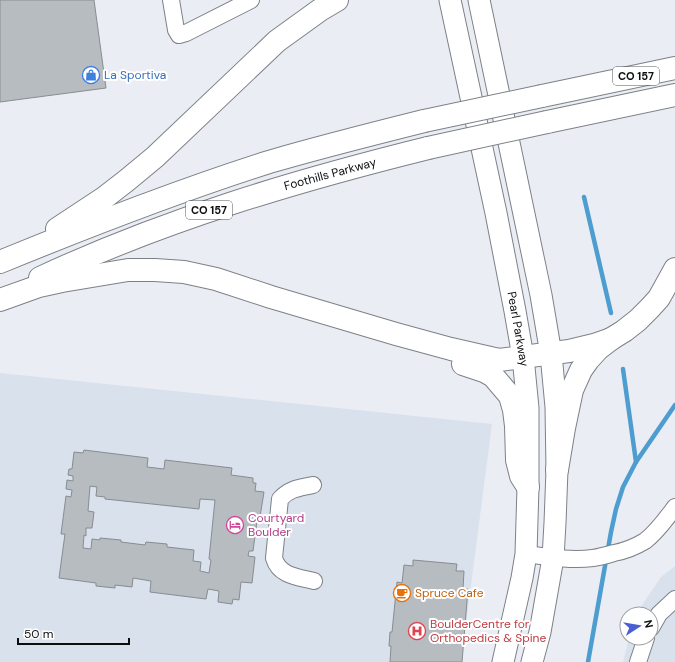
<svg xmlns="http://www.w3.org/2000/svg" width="675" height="662" viewBox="0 0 675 662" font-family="'DM Sans',sans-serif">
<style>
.built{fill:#d8e1ec}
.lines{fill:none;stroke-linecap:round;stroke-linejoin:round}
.stream{stroke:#4e9dd0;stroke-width:4.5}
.building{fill:#b7bcc1;stroke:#888c92;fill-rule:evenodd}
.minor-casing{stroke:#7d8187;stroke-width:18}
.major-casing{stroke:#7d8187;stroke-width:23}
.highway-casing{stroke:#7d8187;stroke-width:24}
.minor{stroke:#fff;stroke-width:16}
.major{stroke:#fff;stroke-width:21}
.highway{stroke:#fff;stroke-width:22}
.highway-bridge-casing{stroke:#7d8187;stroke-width:24;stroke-linecap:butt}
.highway-bridge{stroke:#fff;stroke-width:22}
.labels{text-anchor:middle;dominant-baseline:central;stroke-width:4;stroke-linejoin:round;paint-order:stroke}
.shield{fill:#fff;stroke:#545657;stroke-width:1}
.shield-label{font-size:11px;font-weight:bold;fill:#0b0d0f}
.shop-label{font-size:12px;fill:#366cbe;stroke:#fff;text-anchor:start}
.street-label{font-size:12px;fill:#0b0d0f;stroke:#fff}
.hotel-label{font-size:12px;fill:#b23c85;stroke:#fff;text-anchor:start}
.food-label{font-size:12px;fill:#c56008;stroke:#fff;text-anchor:start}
.health-label{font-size:12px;fill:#be3a42;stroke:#fff;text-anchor:start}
</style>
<rect width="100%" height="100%" fill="#eaeef4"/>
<g class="built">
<path d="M0,373L492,424L461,662H0Z"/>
<path d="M675,566V662H623L629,638H651V614H636L661,577Z"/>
</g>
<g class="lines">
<g class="stream">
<path d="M584,197L611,313"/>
<path d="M623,369L636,462"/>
<path d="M588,662L611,532L616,509L623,487L636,462L675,405"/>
</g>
</g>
<g class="building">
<path d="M0,0H94L106,88L0,102Z"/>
<path d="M84,450L148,458L147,467L164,469L165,460L232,468L231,475L253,478V483H256L255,491L264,492L260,517L254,516L253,521H257L253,551H249L248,556L255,557L252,583L241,582L239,600L233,599L232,604L218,602L219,591L208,589L206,599L150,592L151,581L133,578L132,587L115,585V588L96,586V583L59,578L65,534H61L66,496L71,497L72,490L66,489L67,480L73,481V476L68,475L69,469H72L74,452L83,453ZM90,486L97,487L96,496L105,497V499L199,509L200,499L215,500L209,559L211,560L209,573L200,571L201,562L193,561L194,550L167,547V544L146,542L145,545L121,542V540L100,538V540L92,539L91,549L83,548L84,535L86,536V528H92L94,512L88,511Z"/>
<path d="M413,560L457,564L456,571H464L463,589H468L462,662H390L391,646H389L390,632H392L397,582L402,583L404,565L413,566Z"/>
</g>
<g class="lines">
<g class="minor-casing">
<g id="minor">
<path d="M171,0L176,30L179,35L186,33L251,0"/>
<path d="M313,485C300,488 290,488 280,499L274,558C279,576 298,577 314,581"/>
<path d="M526,554C548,557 571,561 593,558C600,557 607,555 614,553C625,551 635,547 645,541C657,532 666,519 675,507"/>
<path d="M651,628L659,614L675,599"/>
<path d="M638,662L646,638"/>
</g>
</g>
<g class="major-casing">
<g id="major">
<path d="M450,0L496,213L515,311L523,357L528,408V487L526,554L522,578L503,662"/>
<path d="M479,0L541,295L551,354L556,407L557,470L555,523L553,558L540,632L532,662"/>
</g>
</g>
<g class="highway-casing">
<g id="highway">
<path d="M542,96L675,68"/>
<path d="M547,122L675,95"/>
<path d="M57,229L104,198L126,181L155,157L277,41L320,10L337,0"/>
<path d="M0,262C88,226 178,191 269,162C320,147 372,134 424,121"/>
<path d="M40,278C164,220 295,181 428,148"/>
<path d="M0,300L39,286L62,281L128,270H155L184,272L216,279L271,297L396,334L451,349L499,360L569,351L594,345L611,339"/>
<path d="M463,364L484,371L493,376L510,396L514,410L516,426L517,460L521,476L528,487"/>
<path d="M557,470L564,428L572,390L581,370L588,360L598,349L611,339L624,331L638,320L650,308L659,298L675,269"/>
</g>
</g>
<use href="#minor" class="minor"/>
<use href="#major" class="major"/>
<use href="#highway" class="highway"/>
<g class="highway-bridge-casing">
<g id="highway-bridge">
<path d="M424,121L542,96"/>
<path d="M428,148L547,122"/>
</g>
</g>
<use href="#highway-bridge" class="highway-bridge"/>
</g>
<defs>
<g id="shop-ring" transform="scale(0.9)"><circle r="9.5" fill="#fff" stroke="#3f7fe0" stroke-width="1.5"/><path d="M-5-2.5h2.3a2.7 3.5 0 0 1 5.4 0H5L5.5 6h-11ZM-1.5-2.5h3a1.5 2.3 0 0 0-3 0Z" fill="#3f7fe0"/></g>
<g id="hotel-ring" transform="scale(0.9)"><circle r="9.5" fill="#fff" stroke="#d1479c" stroke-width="1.5"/><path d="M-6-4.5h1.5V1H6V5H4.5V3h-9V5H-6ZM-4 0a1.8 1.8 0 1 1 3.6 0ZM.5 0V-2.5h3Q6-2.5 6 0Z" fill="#d1479c"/></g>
<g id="cafe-ring" transform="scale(0.9)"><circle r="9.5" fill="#fff" stroke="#e8710a" stroke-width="1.5"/><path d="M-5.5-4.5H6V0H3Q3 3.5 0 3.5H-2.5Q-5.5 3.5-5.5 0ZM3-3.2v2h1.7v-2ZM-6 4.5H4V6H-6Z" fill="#e8710a"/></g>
<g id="hospital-ring" transform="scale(0.9)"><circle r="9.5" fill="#fff" stroke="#e0444e" stroke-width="1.5"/><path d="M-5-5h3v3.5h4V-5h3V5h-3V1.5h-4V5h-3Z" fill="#e0444e"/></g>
</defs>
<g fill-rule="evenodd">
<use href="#shop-ring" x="91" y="75"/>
<use href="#hotel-ring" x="235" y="525"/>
<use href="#cafe-ring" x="402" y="593"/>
<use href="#hospital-ring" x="417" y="631"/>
</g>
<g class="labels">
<g class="shield">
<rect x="613" y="67" width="46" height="18" rx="3"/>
<rect x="186" y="201" width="46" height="18" rx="3"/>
</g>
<g class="shield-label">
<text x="636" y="76">CO 157</text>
<text x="209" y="210">CO 157</text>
</g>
<g class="shop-label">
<text x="104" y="75">La Sportiva</text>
</g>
<g class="street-label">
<text transform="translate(330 174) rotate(-15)">Foothills Parkway</text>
<text transform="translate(518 329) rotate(80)">Pearl Parkway</text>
</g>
<g class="hotel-label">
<text x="248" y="518">Courtyard<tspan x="248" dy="14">Boulder</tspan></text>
</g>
<g class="food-label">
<text x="415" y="593">Spruce Cafe</text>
</g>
<g class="health-label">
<text x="430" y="624">BoulderCentre for<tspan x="430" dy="14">Orthopedics &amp; Spine</tspan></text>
</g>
</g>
<g transform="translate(639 626) rotate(78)"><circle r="19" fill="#ffffff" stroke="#9d9e9f"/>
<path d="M0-3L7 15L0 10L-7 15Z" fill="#4a5fd3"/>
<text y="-6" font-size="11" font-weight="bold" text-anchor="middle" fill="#0b0d0f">N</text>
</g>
<path d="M18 638v6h111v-6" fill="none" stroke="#0b0d0f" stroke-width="2"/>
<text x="24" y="638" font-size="12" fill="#0b0d0f" stroke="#ffffff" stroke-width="3" paint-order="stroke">50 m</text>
</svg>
